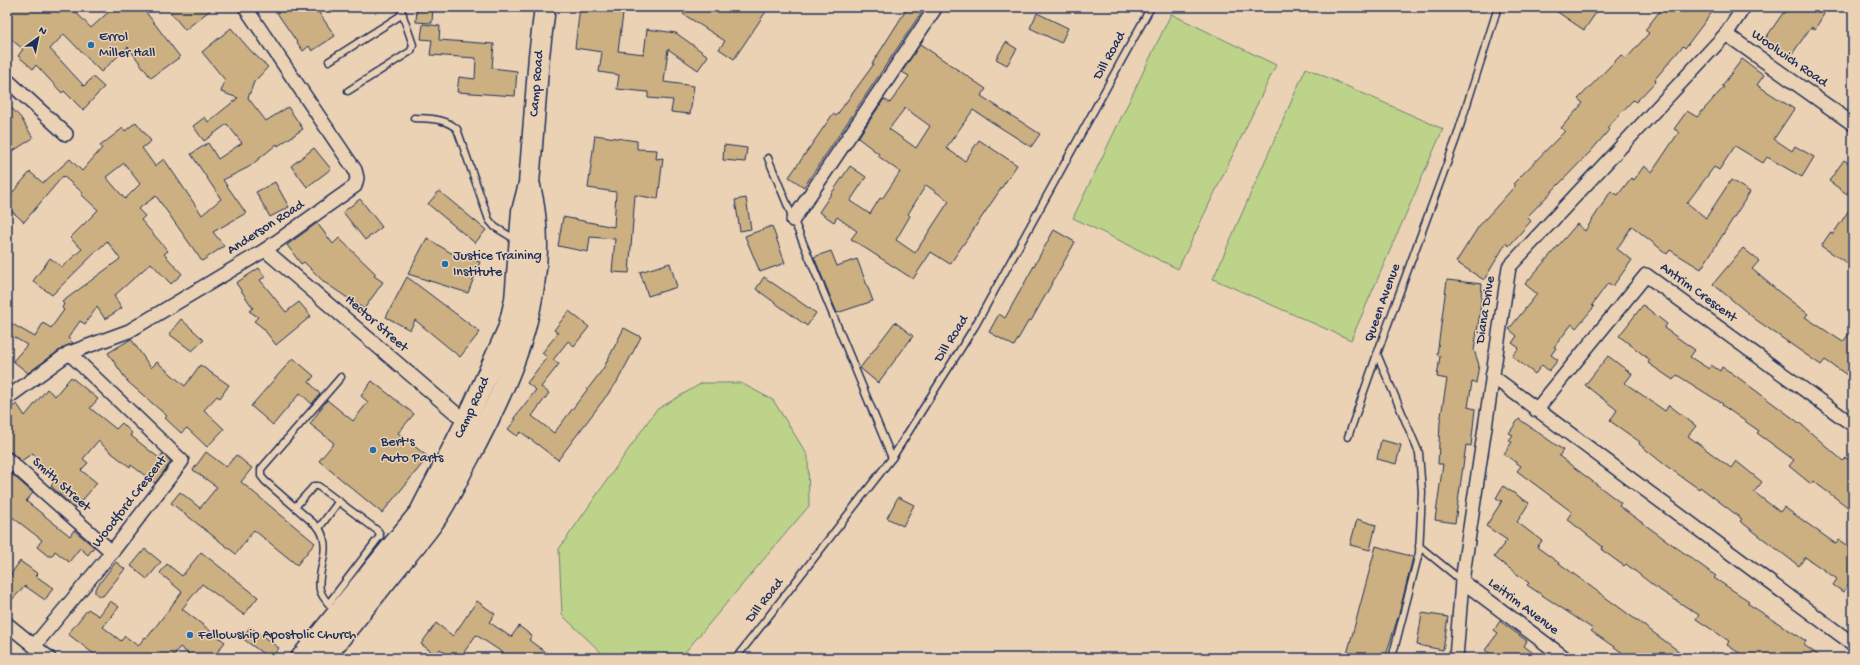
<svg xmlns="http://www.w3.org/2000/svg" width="1860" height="665" viewBox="0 0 1860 665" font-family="'Gochi Hand',sans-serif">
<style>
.green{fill:#bdd389;stroke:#6c8174}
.building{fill:#ccb081;stroke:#1b2f5e;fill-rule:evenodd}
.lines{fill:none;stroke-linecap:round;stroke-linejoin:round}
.service-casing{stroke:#1b2f5e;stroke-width:9}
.minor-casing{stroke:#1b2f5e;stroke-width:16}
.primary-casing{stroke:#1b2f5e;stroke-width:23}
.service{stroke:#ecd2b4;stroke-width:6}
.minor{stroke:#ecd2b4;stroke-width:13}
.primary{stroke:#ecd2b4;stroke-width:20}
.poi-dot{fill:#1f6fb2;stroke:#ecd2b4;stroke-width:1.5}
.labels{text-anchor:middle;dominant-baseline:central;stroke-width:3;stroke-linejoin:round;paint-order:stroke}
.poi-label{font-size:14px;fill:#1b2f5e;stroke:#ecd2b4;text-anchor:start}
.street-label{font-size:14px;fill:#1b2f5e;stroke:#ecd2b4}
</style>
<rect width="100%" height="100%" fill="#ecd2b4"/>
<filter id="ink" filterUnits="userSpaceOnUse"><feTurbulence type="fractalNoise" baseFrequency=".025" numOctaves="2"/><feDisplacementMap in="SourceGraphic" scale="8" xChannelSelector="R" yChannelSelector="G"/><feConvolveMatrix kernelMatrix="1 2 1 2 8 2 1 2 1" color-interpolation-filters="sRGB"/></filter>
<g filter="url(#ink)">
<g class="green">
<path d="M1171,14L1276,65L1178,269L1073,218Z"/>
<path d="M1306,68L1443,129L1351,340L1213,279Z"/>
<path d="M702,383H741L773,400L808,456L809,506L680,658H607L562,615L559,549L656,410Z"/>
</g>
<g class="building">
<path d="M7,7H71L91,28L114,7H142L180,57L151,78L128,47L101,72L64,34L50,49L84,86L93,77L104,87L83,110L64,91L62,93L36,65L33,69L18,56L23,49L7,36Z"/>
<path d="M166,7H214L185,30Z"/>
<path d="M273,7H315L335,36L312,51L309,46L303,51Z"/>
<path d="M417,7H433L432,23L416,22Z"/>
<path d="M580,7H624L618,51L644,54L647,29L676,33L708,56L698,70L668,49L664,82L694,86L690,114L671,112L673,100L648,98V92L617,89L619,75L599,72L602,52L575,48Z"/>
<path d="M688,7H769L734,59L719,49L725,41L683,14Z"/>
<path d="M908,7H925L804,187L789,177L833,114L836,116L874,64H872Z"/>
<path d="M1550,7H1600L1584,30Z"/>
<path d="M1663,7H1716L1685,48L1683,46L1655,79L1656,81L1636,102L1633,100L1607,128L1609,130L1591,151L1527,217L1531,221L1509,246L1506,243L1484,280L1456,262L1479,226L1515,186L1513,184L1565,131L1561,128L1583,103L1578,99L1621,55L1626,59L1649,33L1645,30Z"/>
<path d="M1789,7H1824L1821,11L1824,14L1815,29L1811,27L1790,57L1765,39L1783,13L1784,14Z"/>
<path d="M1037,13L1068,28L1061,43L1030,28Z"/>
<path d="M423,24L440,26L439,40L494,44L492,68L517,71L515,96L457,92L459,77L475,79L476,58L430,55L432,40L421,39Z"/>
<path d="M231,28L251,51L268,67L254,82L248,98L266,121L288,107L303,129L278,146L277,144L249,167L223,180L246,213L213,232L224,246L202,261L156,196L138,209L145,216L141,220L168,251L164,254L182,274L171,284L151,263L114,296L122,308L105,319L97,307L85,324L80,321L68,338L73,343L64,347L28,373L13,361L27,345L7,333V321L35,337L43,323L51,328L64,310L62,308L64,304L62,302L120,259L107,241L52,295L33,281L50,258L62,267L82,249L70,238L98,210L81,194L83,193L63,176L24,222L7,207V199L30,172L43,183L70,159L82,171L102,148L100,146L123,128L125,131L136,122L151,141L142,148L155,166L164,159L202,215L221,199L191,154L208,143L218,159L242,143L227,124L204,141L193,126L205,117L208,122L238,98L221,92L225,80L202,52ZM124,163L140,184L125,199L106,177Z"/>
<path d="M1006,42L1017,49L1007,65L996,59Z"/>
<path d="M920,44L986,89L981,96L1040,134L1031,147L973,110L946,148L965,161L979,140L1017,165L950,264L931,252L913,279L851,239L857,231L837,217L834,222L819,212L850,166L866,177L850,201L870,214L880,198L882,199L900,172L878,156L879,154L858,138L884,99L890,103L909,76L902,72ZM905,108L930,126L916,148L889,129ZM926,185L949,201L915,253L896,240L910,216L908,214Z"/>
<path d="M1742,59L1764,75L1757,85L1794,109L1774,139L1792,151L1795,146L1814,157L1802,177L1767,157L1763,163L1735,146L1719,170L1714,167L1687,203L1706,218L1731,180L1750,192L1701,269L1670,250L1667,254L1632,226L1617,249L1632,260L1613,286L1608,283L1592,305L1594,307L1576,328L1572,324L1554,347L1556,348L1551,355L1558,360L1549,371L1542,365L1535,374L1512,356L1519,348L1512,343L1517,336L1509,329L1537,294L1525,284L1577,224L1585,231L1611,191L1618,195L1631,178L1634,180L1644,166L1652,172L1679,132L1674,129L1687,111L1697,117L1724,87L1722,86Z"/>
<path d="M7,103L21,118L33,138L7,155Z"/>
<path d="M595,135L637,141V149L657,150L656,159L663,158L658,199L635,195L629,273L612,272L615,239L590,237L588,252L558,246L563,217L614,227L616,192L588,188Z"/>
<path d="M724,145L747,148L745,162L723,160Z"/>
<path d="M314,148L331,169L307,187L291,166Z"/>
<path d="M1844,160L1853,166V186L1847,194L1829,181Z"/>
<path d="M275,182L289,207L270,217L256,192Z"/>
<path d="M439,191L486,230L475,243L428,204Z"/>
<path d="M746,198L751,229L740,231L735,200Z"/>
<path d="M360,199L382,227L365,240L343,212Z"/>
<path d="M1853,204V267L1821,246L1830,233L1833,234Z"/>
<path d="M317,223L333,244L339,238L376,274L374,276L383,282L364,309L324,282L304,262L301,264L287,245Z"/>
<path d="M772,226L785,263L760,272L745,236Z"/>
<path d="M1054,230L1075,242L1031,321L1029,320L1014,346L989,332L999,314L1005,318Z"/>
<path d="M427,238L451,253L480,262L468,293L408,274Z"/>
<path d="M1743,248L1759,261L1752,269L1778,291L1808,314L1805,317L1843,342L1853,328V379L1825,360L1821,365L1792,345L1755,319L1713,284Z"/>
<path d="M831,251L837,266L857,259L873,301L837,313L814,257Z"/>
<path d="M670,263L677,287L648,296L640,272Z"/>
<path d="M259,268L265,277L260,280L286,312L299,302L311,316L276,345L263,328L254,321L258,317L249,311L253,308L236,283Z"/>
<path d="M407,277L480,332L460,357L415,320L410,330L386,317Z"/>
<path d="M764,277L816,313L807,326L756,289Z"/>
<path d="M1447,280L1482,284L1480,313L1474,350L1479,365L1476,383L1472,382L1468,407L1475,409L1471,446L1466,445L1455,523L1435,520L1443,464H1438L1440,422L1447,379L1437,377L1440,356L1437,355Z"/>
<path d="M1643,305L1667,324L1664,328L1695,350L1690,357L1709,369L1711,365L1720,371L1722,367L1732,373L1802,425L1843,461L1846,458L1853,463V502L1849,508L1813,481L1811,484L1789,466L1794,460L1757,433L1759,431L1722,405L1723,404L1677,375L1673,380L1648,363L1650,360L1619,336Z"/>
<path d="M569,311L589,327L574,346L568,341L553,360L559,364L541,387L549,393L532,416L554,433L603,369L624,328L641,337L617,382L558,460L521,432L517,436L508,429L516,419L514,418L536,390L527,383L547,357L542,353L558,333L554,330Z"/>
<path d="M181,319L204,340L192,351L169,334Z"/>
<path d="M895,322L913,336L878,383L860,368Z"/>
<path d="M131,339L151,368L157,362L185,386L200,365L229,385L220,398L217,396L204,410L224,429L207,447L187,428L181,433L165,418L167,416L128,382L108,353Z"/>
<path d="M1608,356L1632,374L1625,383L1665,411L1669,405L1696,426L1688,436L1731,468L1736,461L1762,482L1754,492L1780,512L1784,507L1836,544L1839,540L1853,550V577L1843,592L1833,585L1837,579L1805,557L1799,566L1740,521L1742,519L1700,487L1699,489L1665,465L1639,444L1640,442L1610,421L1617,410L1585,385Z"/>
<path d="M293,358L314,376L309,382L320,394L312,404L300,393L273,425L251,406Z"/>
<path d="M71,377L98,399L90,408L116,429L122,423L132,433L130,435L159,458L162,454L171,462L155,483L131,465L130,467L113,454L98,441L83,459L88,463L81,470L97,483L75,509L51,486L54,482L33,453L21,461L12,453L7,451V410L17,404L25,416L47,389L55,396Z"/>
<path d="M372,381L414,414L398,433L428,457L382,513L319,461L334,443L310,424L327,400L353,421L368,402L361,396Z"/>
<path d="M1519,419L1563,450L1559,456L1621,503L1619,506L1716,576L1714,578L1749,601L1747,603L1806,641L1804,645L1822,658H1747L1727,645L1729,641L1696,619L1699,615L1658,589L1626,564L1624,566L1602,550L1603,547L1567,519L1572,512L1517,471L1521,466L1504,454L1512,442L1509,440L1513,435L1509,433Z"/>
<path d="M1381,440L1401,445L1396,464L1377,459Z"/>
<path d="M206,452L226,467L236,455L252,468L241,482L315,543L297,565L254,530L236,554L171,503L180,492L200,508L217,487L193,470Z"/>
<path d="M7,470L33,493L26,501L70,536L74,530L94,547L88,555L80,548L69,562L55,551L52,556H48L37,547L42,540L7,513Z"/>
<path d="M1503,486L1529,503L1517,522L1542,541L1537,547L1688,658H1630L1591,631L1593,629L1527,585L1529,583L1494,557L1507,540L1486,526L1502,501L1496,498Z"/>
<path d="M898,497L914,505L903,526L887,518Z"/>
<path d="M1357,519L1376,525L1370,550L1350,545Z"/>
<path d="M1376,546L1413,557L1399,614L1385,658H1346Z"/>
<path d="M145,549L161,562L147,579L131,566Z"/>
<path d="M201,552L258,597L244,615L202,584L182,609L225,642L213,658H194L180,647L171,658H99L68,634L88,609L99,616L110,601L119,607L103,627L121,641L125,636L138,646L145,637L147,638L182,592L160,573L167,564L182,576Z"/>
<path d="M20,561L38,574L36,576L53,588L45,600L25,586L7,605V580Z"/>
<path d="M116,562L125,569L103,596H99L95,593V589Z"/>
<path d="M477,601L495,614L489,622L511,637L519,626L532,636L529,640L553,658H511L476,635L460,658H452L440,649L436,655L421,644L436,623L453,636Z"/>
<path d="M1422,613L1448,617L1443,650L1417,645Z"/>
<path d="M1500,621L1527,641L1524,646L1540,658H1496L1485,650L1498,633L1494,630Z"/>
<path d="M250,627L279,648L272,658H269L242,638Z"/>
</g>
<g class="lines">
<g class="service-casing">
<g id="service">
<path d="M329,61L403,14"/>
<path d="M348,91L411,51L413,45L400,7"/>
<path d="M414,118C430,119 445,118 457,129L489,220L495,227L516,240"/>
<path d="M768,158L892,458"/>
<path d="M1348,437L1377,354"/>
<path d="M295,507L314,486H318L378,531L380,536L329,603"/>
<path d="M319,528L339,501"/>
<path d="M1419,546L1462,581"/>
<path d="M335,611C330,605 322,598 320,590C316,570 333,550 319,528L265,481L261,476V469L341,377"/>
<path d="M736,658L892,458L975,326L1151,7"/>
<path d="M1392,658L1419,553L1422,492L1419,453L1377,354L1456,139L1498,7"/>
</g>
</g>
<g class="minor-casing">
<g id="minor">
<path d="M1726,34L1853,124"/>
<path d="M7,80L66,134"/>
<path d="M793,220L936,7"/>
<path d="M265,250L466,422"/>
<path d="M1492,376L1853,644"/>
<path d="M7,398L69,353L129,331L265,250L355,186L357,178L355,170L245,7"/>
<path d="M1536,410L1646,275L1853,425"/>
<path d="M7,459L112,552"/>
<path d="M1462,581L1565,658"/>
<path d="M7,624L49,658"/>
<path d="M34,646L112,552L182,461L69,353"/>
<path d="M1456,658L1462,581L1509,267L1726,34L1744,7"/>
</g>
</g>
<g class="primary-casing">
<g id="primary">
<path id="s1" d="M301,658L420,512L466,422L508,329L515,300L522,211L529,184L539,56L545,7"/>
<path d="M324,658C349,627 373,597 398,566C410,551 423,537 434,521C447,503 456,482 466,463C513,377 554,286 530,186"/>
</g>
</g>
<use href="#service" class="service"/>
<use href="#minor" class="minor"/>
<use href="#primary" class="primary"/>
</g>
</g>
<g class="poi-dot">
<circle cx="91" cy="45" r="4"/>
<circle cx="445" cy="264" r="4"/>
<circle cx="373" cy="450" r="4"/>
<circle cx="190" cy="635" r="4"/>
</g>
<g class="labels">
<g class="poi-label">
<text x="99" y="37">Errol<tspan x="99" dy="16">Miller Hall</tspan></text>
<text x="453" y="256">Justice Training<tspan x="453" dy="16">Institute</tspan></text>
<text x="381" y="442">Bert's<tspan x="381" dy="16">Auto Parts</tspan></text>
<text x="198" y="635">Fellowship Apostolic Church</text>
</g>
<g class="street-label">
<text transform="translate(1110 56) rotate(-61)">Dill Road</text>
<text transform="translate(1789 59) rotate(35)">Woolwich Road</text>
<text stroke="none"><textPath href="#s1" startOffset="639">Camp Road</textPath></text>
<text transform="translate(266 228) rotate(-33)">Anderson Road</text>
<text transform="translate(1698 293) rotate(36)">Antrim Crescent</text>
<text transform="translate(1383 303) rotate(-70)">Queen Avenue</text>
<text transform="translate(1486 310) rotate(-81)">Diana Drive</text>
<text transform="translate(376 324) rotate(41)">Hector Street</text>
<text transform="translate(952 339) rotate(-58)">Dill Road</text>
<text stroke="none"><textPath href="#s1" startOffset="305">Camp Road</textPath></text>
<text transform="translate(61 485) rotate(42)">Smith Street</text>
<text transform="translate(130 502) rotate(-52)">Woodford Crescent</text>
<text transform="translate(765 601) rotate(-52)">Dill Road</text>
<text transform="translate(1523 607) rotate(37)">Leitrim Avenue</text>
</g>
</g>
<rect width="1860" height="665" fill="none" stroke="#ecd2b4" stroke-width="24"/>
<rect x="12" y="12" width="1836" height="641" fill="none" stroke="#1b2f5e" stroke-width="1.5" filter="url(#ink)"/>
<g transform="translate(38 38) rotate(33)" stroke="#ecd2b4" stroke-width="3" paint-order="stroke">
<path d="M0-3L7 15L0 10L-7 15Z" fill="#1b2f5e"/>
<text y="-6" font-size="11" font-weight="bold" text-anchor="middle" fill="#1b2f5e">N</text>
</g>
</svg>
